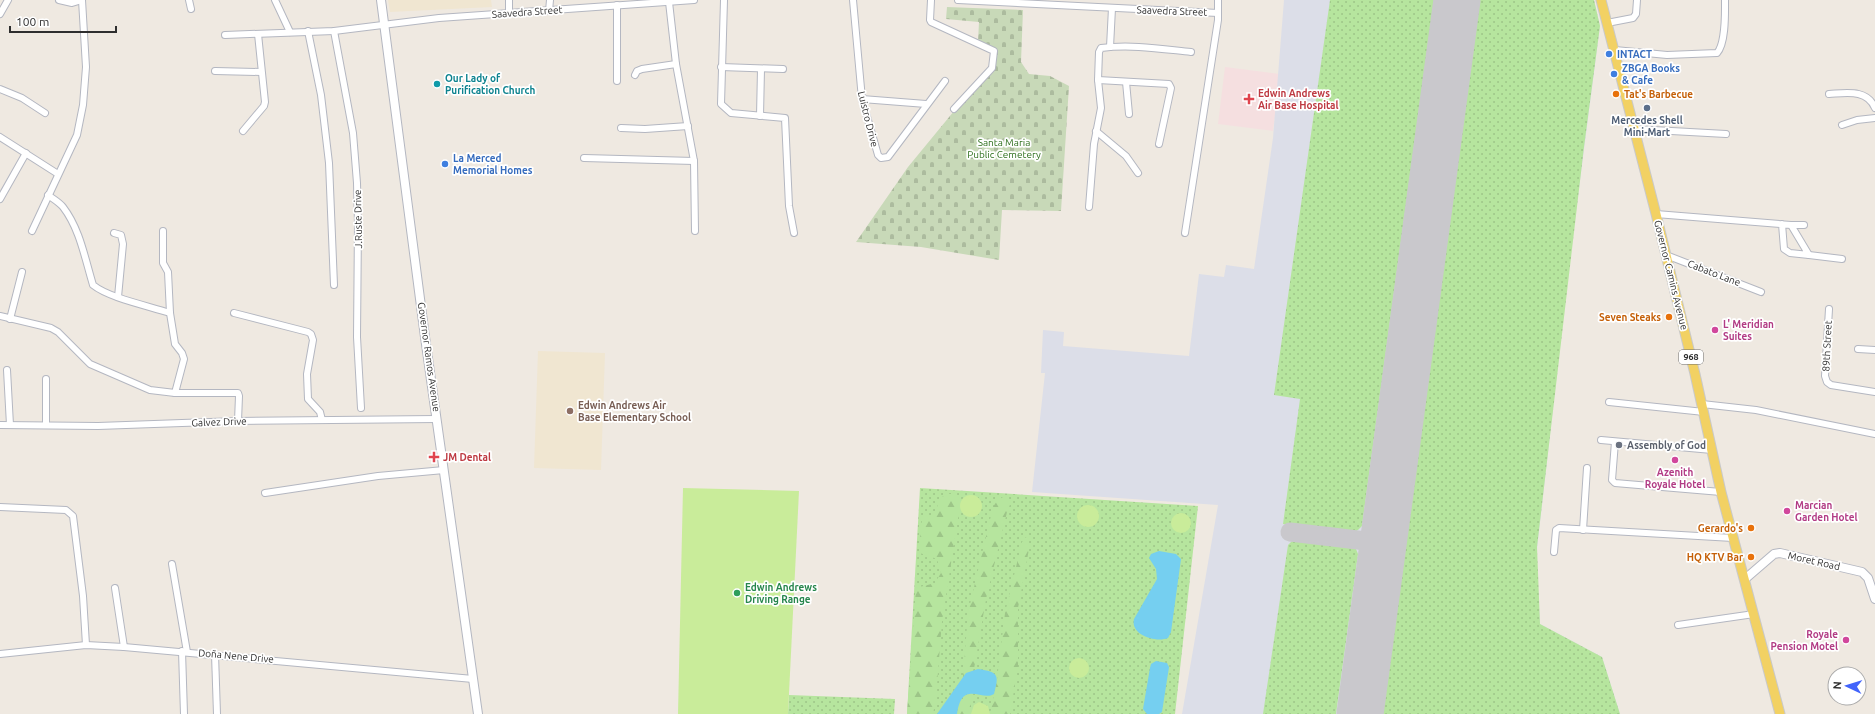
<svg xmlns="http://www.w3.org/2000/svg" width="1875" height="714" viewBox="0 0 1875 714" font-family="Ubuntu,sans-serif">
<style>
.education{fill:#f0e6d1}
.medical{fill:#f5dfe0}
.airport{fill:#dcdee8}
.grass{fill:url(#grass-dots)}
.forest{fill:url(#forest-firs)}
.cemetery{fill:url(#cemetery-stones)}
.pitch{fill:#c9ec9a}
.water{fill:#75cff0}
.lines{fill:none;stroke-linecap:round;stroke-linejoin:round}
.taxiway{stroke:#c9c8cc;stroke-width:19}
.runway{stroke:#c9c8cc;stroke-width:47}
.street-casing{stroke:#b4b7c1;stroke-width:8}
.secondary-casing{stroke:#b4b7c1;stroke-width:10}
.primary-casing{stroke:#c9c9c9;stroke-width:11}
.street{stroke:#fff;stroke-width:6}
.secondary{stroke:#fff;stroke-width:8}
.primary{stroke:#f2d163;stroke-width:9}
.shop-dot{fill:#3f7fe0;stroke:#fff;stroke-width:1.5}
.culture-dot{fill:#0f9aa8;stroke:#fff;stroke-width:1.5}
.food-dot{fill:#e8710a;stroke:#fff;stroke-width:1.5}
.health-dot{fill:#e0444e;stroke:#fff;stroke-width:1.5}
.service-dot{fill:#5c6f8a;stroke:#fff;stroke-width:1.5}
.hotel-dot{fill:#d1479c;stroke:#fff;stroke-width:1.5}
.education-dot{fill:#8d6e63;stroke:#fff;stroke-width:1.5}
.worship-dot{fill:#6b7280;stroke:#fff;stroke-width:1.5}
.leisure-dot{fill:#2e9e5b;stroke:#fff;stroke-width:1.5}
.labels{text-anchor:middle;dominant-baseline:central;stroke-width:3.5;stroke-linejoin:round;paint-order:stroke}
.shield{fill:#fff;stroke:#6d6d6d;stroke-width:1}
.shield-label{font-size:9px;font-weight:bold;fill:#2e2e2e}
.street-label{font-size:10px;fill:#2e2e2e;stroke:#fff}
.shop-label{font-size:10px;font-weight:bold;fill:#366cbe;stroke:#fff;text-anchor:start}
.culture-label{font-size:10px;font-weight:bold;fill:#0d838f;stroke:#fff;text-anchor:start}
.health-label{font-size:10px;font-weight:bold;fill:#be3a42;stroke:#fff;text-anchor:start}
.food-label{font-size:10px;font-weight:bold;fill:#c56008;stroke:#fff;text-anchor:end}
.service-label{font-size:10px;font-weight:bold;fill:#4e5e75;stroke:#fff}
.park-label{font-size:10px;fill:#2c6e1b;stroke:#fff}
.hotel-label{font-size:10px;font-weight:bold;fill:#b23c85;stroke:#fff;text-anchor:start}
.education-label{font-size:10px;font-weight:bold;fill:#785e54;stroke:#fff;text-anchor:start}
.worship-label{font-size:10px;font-weight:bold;fill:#5b616d;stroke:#fff;text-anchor:start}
.leisure-label{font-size:10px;font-weight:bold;fill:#27864d;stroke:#fff;text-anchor:start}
</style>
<defs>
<pattern id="grass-dots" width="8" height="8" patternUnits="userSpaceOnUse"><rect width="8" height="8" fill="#b6e59e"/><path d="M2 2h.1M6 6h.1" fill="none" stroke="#9dc588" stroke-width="1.8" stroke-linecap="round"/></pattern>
<pattern id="forest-firs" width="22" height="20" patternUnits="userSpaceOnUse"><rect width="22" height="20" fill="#b6e59e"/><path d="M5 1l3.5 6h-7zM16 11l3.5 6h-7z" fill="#9dc588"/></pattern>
<pattern id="cemetery-stones" width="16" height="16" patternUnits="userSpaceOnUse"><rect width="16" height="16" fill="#c8d9b8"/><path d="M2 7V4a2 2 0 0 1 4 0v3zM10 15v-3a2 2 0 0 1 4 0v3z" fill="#acbb9e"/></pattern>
</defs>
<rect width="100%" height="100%" fill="#efe9e1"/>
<g class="education">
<path d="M388,0H491L492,7L390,12Z"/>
<path d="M538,351L605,353L601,470L534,468Z"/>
</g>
<path class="medical" d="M1225,67L1280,74L1273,131L1218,124Z"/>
<path class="airport" d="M1284,0H1594L1600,26L1570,258L1536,558L1540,624L1602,657L1620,714H1182L1218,505L1032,492L1045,373H1041L1043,330L1064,332L1063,346L1189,356L1199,274L1224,277L1226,265L1254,269L1273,138Z"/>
<g class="grass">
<path d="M1330,0H1434L1362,526L1358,530L1352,533L1283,524L1300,399L1274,395Z"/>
<path d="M1478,0H1594L1600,26L1584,147L1537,547L1540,624L1602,657L1620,714H1382Z"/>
<path d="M920,488L1198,506L1175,714H907Z"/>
<path d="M1297,539L1349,544L1356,549L1358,554L1336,714H1263L1288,545L1293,540Z"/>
<path d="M789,695L895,699L894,714H788Z"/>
</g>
<g class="forest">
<path d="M947,494H954L959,501L960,506L942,621L936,697L933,714H907L916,588L935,583L941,573L937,559L920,553L919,548L922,520L927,515L935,517L939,499Z"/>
<path d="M1003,497L1008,499L1011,502L1007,512L986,599L974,669L966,673L963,678L968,613L993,507L997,501Z"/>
<path d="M1026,537L1029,538V549L1018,608V666L1010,714H990L997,680L1005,613L1022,542Z"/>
<path d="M971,694V714H957C958,704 962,697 971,694Z"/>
</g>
<path class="cemetery" d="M947,7L1023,10L1021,62L1029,74L1050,76L1069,86L1061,211L1002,210L999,260L921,247L856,242L908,167L959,105L994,70L995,50L978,42L979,22L946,19Z"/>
<g class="pitch">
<path d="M683,488L799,491L788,714H678Z"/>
<circle cx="971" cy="506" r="11"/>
<circle cx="1088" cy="516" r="11"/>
<circle cx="1181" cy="523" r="10"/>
<circle cx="1079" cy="668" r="10"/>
<path d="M979,702L988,706L990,714H971L974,705Z"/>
</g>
<g class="water">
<path d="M1159,551L1176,554L1181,559L1171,632L1168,638C1156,643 1130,635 1134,619L1157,579L1156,569L1149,558L1151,554Z"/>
<path d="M1156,661L1167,663L1169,667L1162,712L1159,714H1147L1143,709L1150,668L1151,664Z"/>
<path d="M978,669C999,672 999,675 994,694C982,702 962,679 957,714H937L966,673Z"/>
</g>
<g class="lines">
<path class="taxiway" d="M1290,532L1383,543"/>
<path class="runway" d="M1360,714L1457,0"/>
<g class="street-casing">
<g id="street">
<path d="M59,0L72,3L82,0"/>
<path d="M189,0L191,9"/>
<path d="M275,0L290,32"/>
<path d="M509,0V14"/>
<path d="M724,0L721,104L731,113L785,118L789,206L794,233"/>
<path d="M853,0L862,99L878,155L881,158L888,157L945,81"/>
<path d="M931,0L930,20L931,22L994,51L992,68L954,109"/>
<path d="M958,0L1218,13"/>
<path d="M669,2L676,64L694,161L695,231"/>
<path d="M549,11L550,0"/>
<path d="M0,14L8,0"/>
<path d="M1607,23L1633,18L1636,14L1637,0"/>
<path d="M308,31L321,95L329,163L334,285"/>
<path d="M334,31L353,133L357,183L358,224L357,337L361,408"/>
<path d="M225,35L334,31L439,18L694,0"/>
<path d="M1110,47L1112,8"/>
<path d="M1615,50L1667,55L1717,53C1726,43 1725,13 1725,0"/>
<path d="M721,67L783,69"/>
<path d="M215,71L261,72"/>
<path d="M635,75L637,71L642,69L676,64"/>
<path d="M1098,80L1169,84L1171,88L1159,144"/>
<path d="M617,81V5"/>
<path d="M1126,82L1129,114"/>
<path d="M0,89L22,98L45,113"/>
<path d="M1829,94C1847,93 1867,89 1875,108"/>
<path d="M862,99L926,104"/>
<path d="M760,116L761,69"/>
<path d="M1842,125L1857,120L1875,118"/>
<path d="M621,128L645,129L688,126"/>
<path d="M1635,129L1726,134"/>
<path d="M243,131L264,106L265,102L258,34"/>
<path d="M1096,131L1126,156L1138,173"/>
<path d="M0,137L58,174"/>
<path d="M584,158L694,161"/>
<path d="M48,195C53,199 59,202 63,207C80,229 85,259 93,285C109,298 149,306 170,313"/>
<path d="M0,199L26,153"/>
<path d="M1089,207L1094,144L1101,108L1098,80L1099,52L1101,48C1131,44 1162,49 1191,52"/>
<path d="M1656,214L1791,225L1809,255L1790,253L1784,249L1782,224"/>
<path d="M1791,225H1804"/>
<path d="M32,231L77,135L83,105L86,67L82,0"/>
<path d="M163,231V263L168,272L170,313L175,344L182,353L184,359L175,393"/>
<path d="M114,233L121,235L123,244L118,297"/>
<path d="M1185,233L1218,20V0"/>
<path d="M1666,255L1761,292"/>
<path d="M1809,255L1842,259"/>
<path d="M1829,309L1825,376L1827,382L1831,385L1875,392"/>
<path d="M234,313L308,332L311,334L313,340L307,374L308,399L320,412L322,420"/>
<path d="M0,316L51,328L58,332L90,364L150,390L175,393H238L239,396L238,421"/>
<path d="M10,319L22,272"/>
<path d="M1858,349L1875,350"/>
<path d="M7,370L10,425"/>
<path d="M1609,402L1704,412"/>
<path d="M1702,404L1756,410L1875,434"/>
<path d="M0,425L98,426L238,421L437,419"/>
<path d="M46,425V379"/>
<path d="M1601,440L1712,450"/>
<path d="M1615,442L1612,480L1615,483L1721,492"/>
<path d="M265,493L378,476L444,470"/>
<path d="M0,507L66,510L73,516L83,596L86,645"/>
<path d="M1583,530L1587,468"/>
<path d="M1554,552L1556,530L1559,528L1733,538"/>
<path d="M172,564L187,652"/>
<path d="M115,588L124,647"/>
<path d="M1678,625L1754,614"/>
<path d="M182,651L184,714"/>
<path d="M0,654L86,645L124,647L473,679"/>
<path d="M215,654L217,714"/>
</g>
</g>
<g class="secondary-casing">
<g id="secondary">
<path d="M381,0L425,337L478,714"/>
<path d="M1745,579L1774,554L1780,553L1862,572L1868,578L1875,599"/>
</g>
</g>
<g class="primary-casing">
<path id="primary" d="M1601,0L1656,214L1695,374L1721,492L1780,714"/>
</g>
<use href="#street" class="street"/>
<use href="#secondary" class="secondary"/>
<use href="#primary" class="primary"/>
</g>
<g class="shop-dot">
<circle cx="1609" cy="54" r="4"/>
<circle cx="1614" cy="74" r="4"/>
<circle cx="445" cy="164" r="4"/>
</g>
<circle class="culture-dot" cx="437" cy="84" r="4"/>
<g class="food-dot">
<circle cx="1616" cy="94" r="4"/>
<circle cx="1669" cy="317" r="4"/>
<circle cx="1751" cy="528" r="4"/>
<circle cx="1751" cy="557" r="4"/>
</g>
<g class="health-dot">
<path d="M1247 93h4v4h4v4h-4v4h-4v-4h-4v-4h4z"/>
<path d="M432 451h4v4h4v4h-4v4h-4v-4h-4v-4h4z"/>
</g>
<circle class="service-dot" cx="1647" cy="108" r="4"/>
<g class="hotel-dot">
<circle cx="1715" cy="330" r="4"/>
<circle cx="1675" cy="460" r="4"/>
<circle cx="1787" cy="511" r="4"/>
<circle cx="1846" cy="640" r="4"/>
</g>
<circle class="education-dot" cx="570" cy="411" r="4"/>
<circle class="worship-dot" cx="1619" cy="445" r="4"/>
<circle class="leisure-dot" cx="737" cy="593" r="4"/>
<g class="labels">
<rect class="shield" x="1679" y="350" width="24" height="14" rx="3"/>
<g class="shield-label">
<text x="1691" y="357">968</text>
</g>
<g class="street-label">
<text transform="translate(1172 11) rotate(2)">Saavedra Street</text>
<text transform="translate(527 12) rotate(-4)">Saavedra Street</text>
<text transform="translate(868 119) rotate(76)">Luistro Drive</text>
<text transform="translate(358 219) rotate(-91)">J.Ruste Drive</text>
<text transform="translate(1714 273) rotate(21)">Cabato Lane</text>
<text transform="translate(1671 275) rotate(76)">Governor Camins Avenue</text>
<text transform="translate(1827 346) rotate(-87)">89th Street</text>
<text transform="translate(429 357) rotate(82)">Governor Ramos Avenue</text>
<text transform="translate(219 422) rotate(-2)">Galvez Drive</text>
<text transform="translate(1814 561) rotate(13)">Moret Road</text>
<text transform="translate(236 656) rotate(5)">Doña Nene Drive</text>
</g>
<g class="shop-label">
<text x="1617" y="54">INTACT</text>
<text x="1622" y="68">ZBGA Books<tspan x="1622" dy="12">&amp; Cafe</tspan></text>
<text x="453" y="158">La Merced<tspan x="453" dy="12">Memorial Homes</tspan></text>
</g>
<g class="culture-label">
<text x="445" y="78">Our Lady of<tspan x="445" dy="12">Purification Church</tspan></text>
</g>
<g class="health-label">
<text x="1258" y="93">Edwin Andrews<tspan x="1258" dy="12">Air Base Hospital</tspan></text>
<text x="443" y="457">JM Dental</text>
</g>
<g class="food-label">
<text x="1624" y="94" text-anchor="start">Tat's Barbecue</text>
<text x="1661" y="317">Seven Steaks</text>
<text x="1743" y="528">Gerardo's</text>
<text x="1743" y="557">HQ KTV Bar</text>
</g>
<g class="service-label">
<text x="1647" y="120">Mercedes Shell<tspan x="1647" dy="12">Mini-Mart</tspan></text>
</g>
<g class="park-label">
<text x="1004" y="142">Santa Maria<tspan x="1004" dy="12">Public Cemetery</tspan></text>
</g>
<g class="hotel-label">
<text x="1723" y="324">L' Meridian<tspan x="1723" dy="12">Suites</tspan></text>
<text x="1675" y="472" text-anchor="middle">Azenith<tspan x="1675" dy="12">Royale Hotel</tspan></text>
<text x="1795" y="505">Marcian<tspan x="1795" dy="12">Garden Hotel</tspan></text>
<text x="1838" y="634" text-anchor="end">Royale<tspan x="1838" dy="12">Pension Motel</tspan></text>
</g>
<g class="education-label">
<text x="578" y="405">Edwin Andrews Air<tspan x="578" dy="12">Base Elementary School</tspan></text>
</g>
<g class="worship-label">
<text x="1627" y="445">Assembly of God</text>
</g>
<g class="leisure-label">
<text x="745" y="587">Edwin Andrews<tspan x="745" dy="12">Driving Range</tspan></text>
</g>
</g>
<g transform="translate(1847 686) rotate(274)"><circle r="19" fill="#ffffff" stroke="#ababab"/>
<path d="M0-3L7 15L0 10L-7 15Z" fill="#4264fb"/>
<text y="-6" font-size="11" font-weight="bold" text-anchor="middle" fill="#2e2e2e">N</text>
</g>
<path d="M10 26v6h106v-6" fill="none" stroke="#2e2e2e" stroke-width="2"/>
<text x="16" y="26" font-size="12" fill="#2e2e2e" stroke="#ffffff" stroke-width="3" paint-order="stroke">100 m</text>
</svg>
